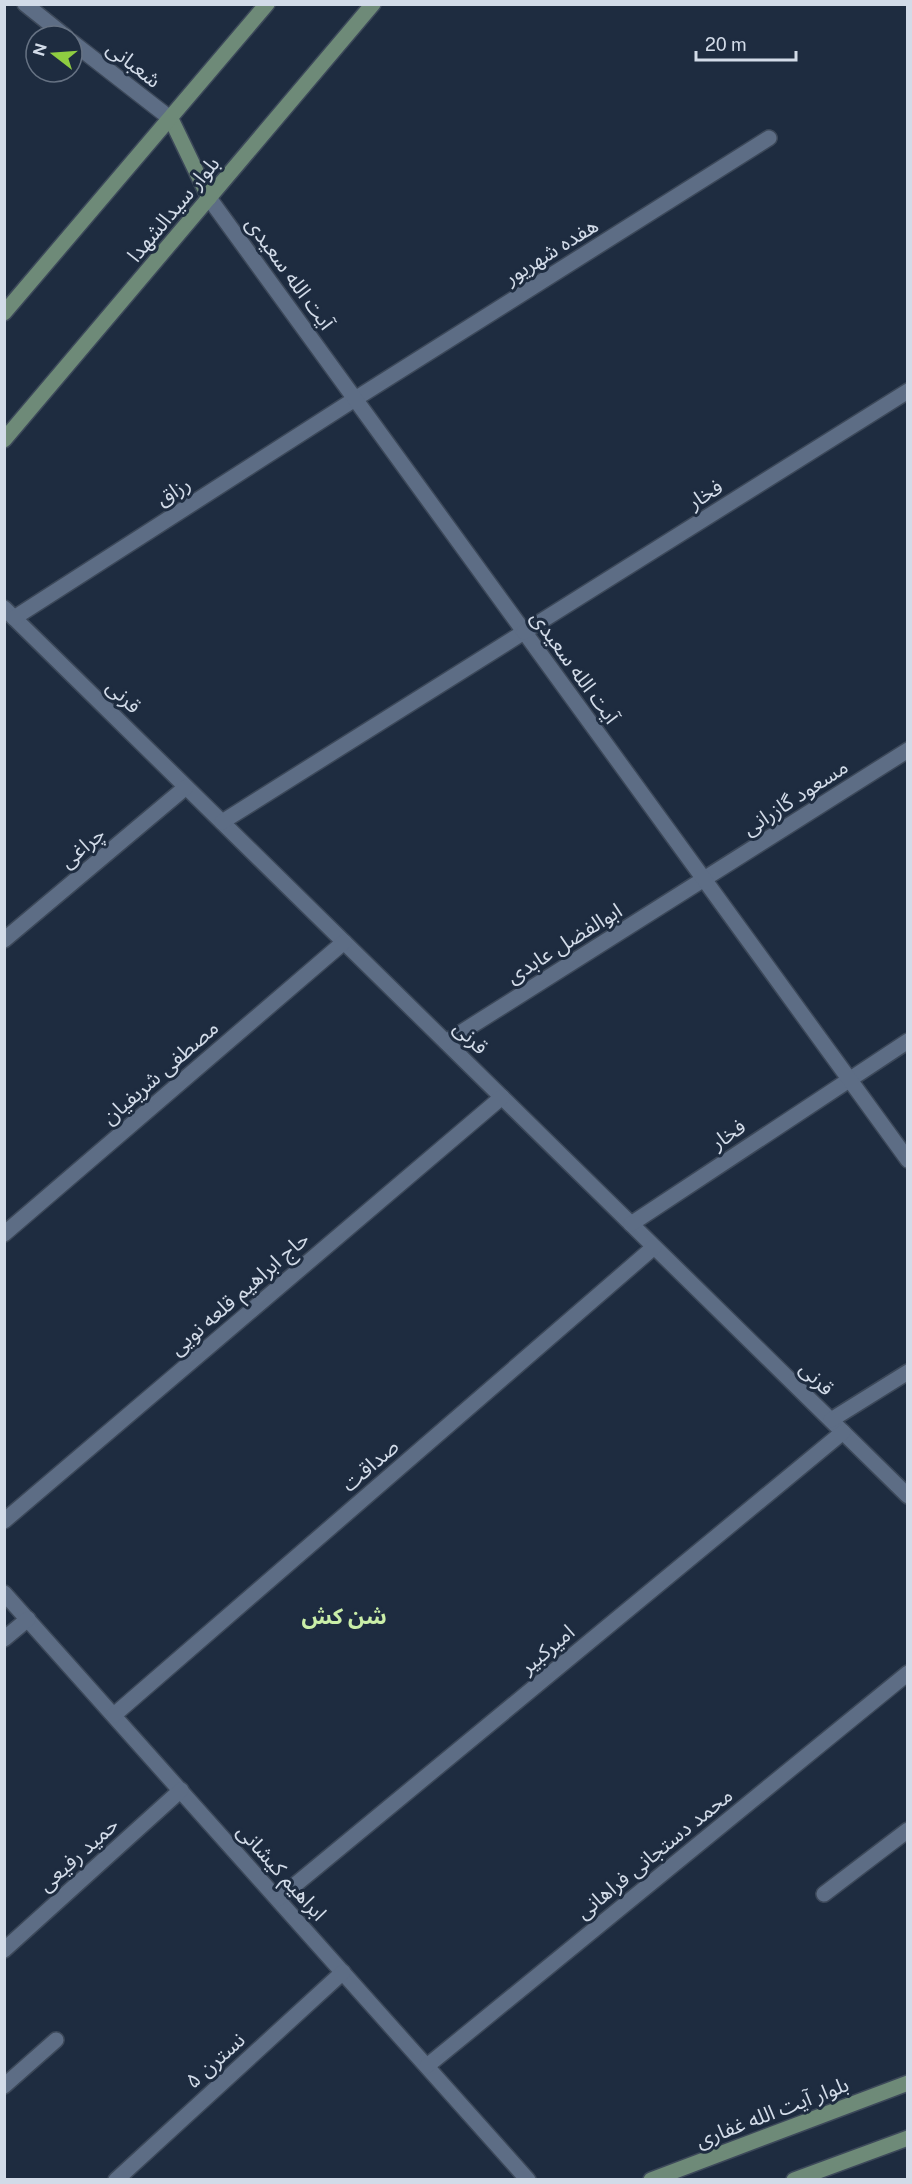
<svg xmlns="http://www.w3.org/2000/svg" width="912" height="2184" viewBox="0 0 912 2184" font-family="'Public Sans','Noto Sans Arabic',sans-serif">
<style>
.lines{fill:none;stroke-linecap:round;stroke-linejoin:round}
.minor-casing{stroke:#3c4859;stroke-width:18}
.tertiary-casing{stroke:#3c4859;stroke-width:18}
.secondary-casing{stroke:#3c4859;stroke-width:18}
.minor{stroke:#5d6d85;stroke-width:15}
.tertiary{stroke:#5d6d85;stroke-width:15}
.secondary{stroke:#6e8a78;stroke-width:15}
.labels{text-anchor:middle;dominant-baseline:central;stroke-width:6;stroke-linejoin:round;paint-order:stroke}
.street-label{font-size:21px;fill:#d2dbe8;stroke:#1e2c40}
.neighbourhood-label{font-size:22px;font-weight:bold;fill:#caeea8;stroke:#1e2c40}
</style>
<rect width="100%" height="100%" fill="#1e2c40"/>
<g class="lines">
<g class="minor-casing">
<g id="minor">
<path d="M4,608L908,1496"/>
<path d="M14,618L355,399L769,138"/>
<path d="M222,822L524,632"/>
<path d="M4,940L186,787"/>
<path d="M446,1042L908,750"/>
<path d="M631,1224L908,1041"/>
<path d="M4,1234L344,942"/>
<path d="M831,1420L908,1372"/>
<path d="M4,1521L502,1097"/>
<path d="M4,1593L528,2180"/>
<path d="M4,1639L28,1619"/>
<path d="M114,1715L654,1247"/>
<path d="M824,1894L908,1830"/>
<path d="M278,1899L843,1432"/>
<path d="M4,1950L181,1790"/>
<path d="M427,2066L908,1673"/>
<path d="M4,2086L56,2040"/>
<path d="M116,2180L343,1972"/>
</g>
</g>
<g class="tertiary-casing">
<g id="tertiary">
<path d="M25,4L65,36"/>
<path d="M72,42L171,119"/>
<path d="M209,198L908,1160"/>
<path d="M524,632L908,391"/>
</g>
</g>
<g class="secondary-casing">
<g id="secondary">
<path d="M171,119L209,198"/>
<path d="M4,313L267,4"/>
<path d="M4,440L373,4"/>
<path d="M651,2180L908,2083"/>
<path d="M794,2180L908,2138"/>
</g>
</g>
<use href="#minor" class="minor"/>
<use href="#tertiary" class="tertiary"/>
<use href="#secondary" class="secondary"/>
</g>
<g class="labels">
<g class="street-label">
<text transform="translate(134 64) rotate(38)">شعبانی</text>
<text transform="translate(173 209) rotate(-50)">بلوار سیدالشهدا</text>
<text transform="translate(551 251) rotate(-32)">هفده شهریور</text>
<text transform="translate(290 273) rotate(54)">آیت الله سعیدی</text>
<text transform="translate(173 491) rotate(-33)">رزاق</text>
<text transform="translate(705 494) rotate(-32)">فخار</text>
<text transform="translate(575 667) rotate(54)">آیت الله سعیدی</text>
<text transform="translate(124 696) rotate(44)">قرنی</text>
<text transform="translate(795 797) rotate(-33)">مسعود گازرانی</text>
<text transform="translate(82 847) rotate(-40)">چراغی</text>
<text transform="translate(564 943) rotate(-32)">ابوالفضل عابدی</text>
<text transform="translate(471 1037) rotate(44)">قرنی</text>
<text transform="translate(160 1072) rotate(-41)">مصطفی شریفیان</text>
<text transform="translate(728 1134) rotate(-34)">فخار</text>
<text transform="translate(239 1293) rotate(-41)">حاج ابراهیم قلعه نویی</text>
<text transform="translate(817 1378) rotate(45)">قرنی</text>
<text transform="translate(370 1465) rotate(-41)">صداقت</text>
<text transform="translate(547 1649) rotate(-40)">امیرکبیر</text>
<text transform="translate(654 1853) rotate(-39)">محمد دستجانی فراهانی</text>
<text transform="translate(78 1854) rotate(-42)">حمید رفیعی</text>
<text transform="translate(282 1872) rotate(48)">ابراهیم کیشانی</text>
<text transform="translate(215 2060) rotate(-42)">نسترن ۵</text>
<text transform="translate(772 2112) rotate(-21)">بلوار آیت الله غفاری</text>
</g>
<g class="neighbourhood-label">
<text x="344" y="1616">شن کش</text>
</g>
</g>
<rect width="912" height="2184" fill="none" stroke="#d2dbe8" stroke-width="12"/>
<g transform="translate(54 54) rotate(287)"><circle r="28" fill="#1e2c40" stroke="#667283" stroke-width="1.5"/>
<path d="M0-4.5L10 22L0 15L-10 22Z" fill="#8fcd41"/>
<text y="-9" font-size="16" font-weight="bold" text-anchor="middle" fill="#d2dbe8">N</text>
</g>
<path d="M696 51v9h100v-9" fill="none" stroke="#d2dbe8" stroke-width="3"/>
<text x="705" y="51" font-size="18" fill="#d2dbe8" stroke="#1e2c40" stroke-width="4.5" paint-order="stroke">20 m</text>
</svg>
